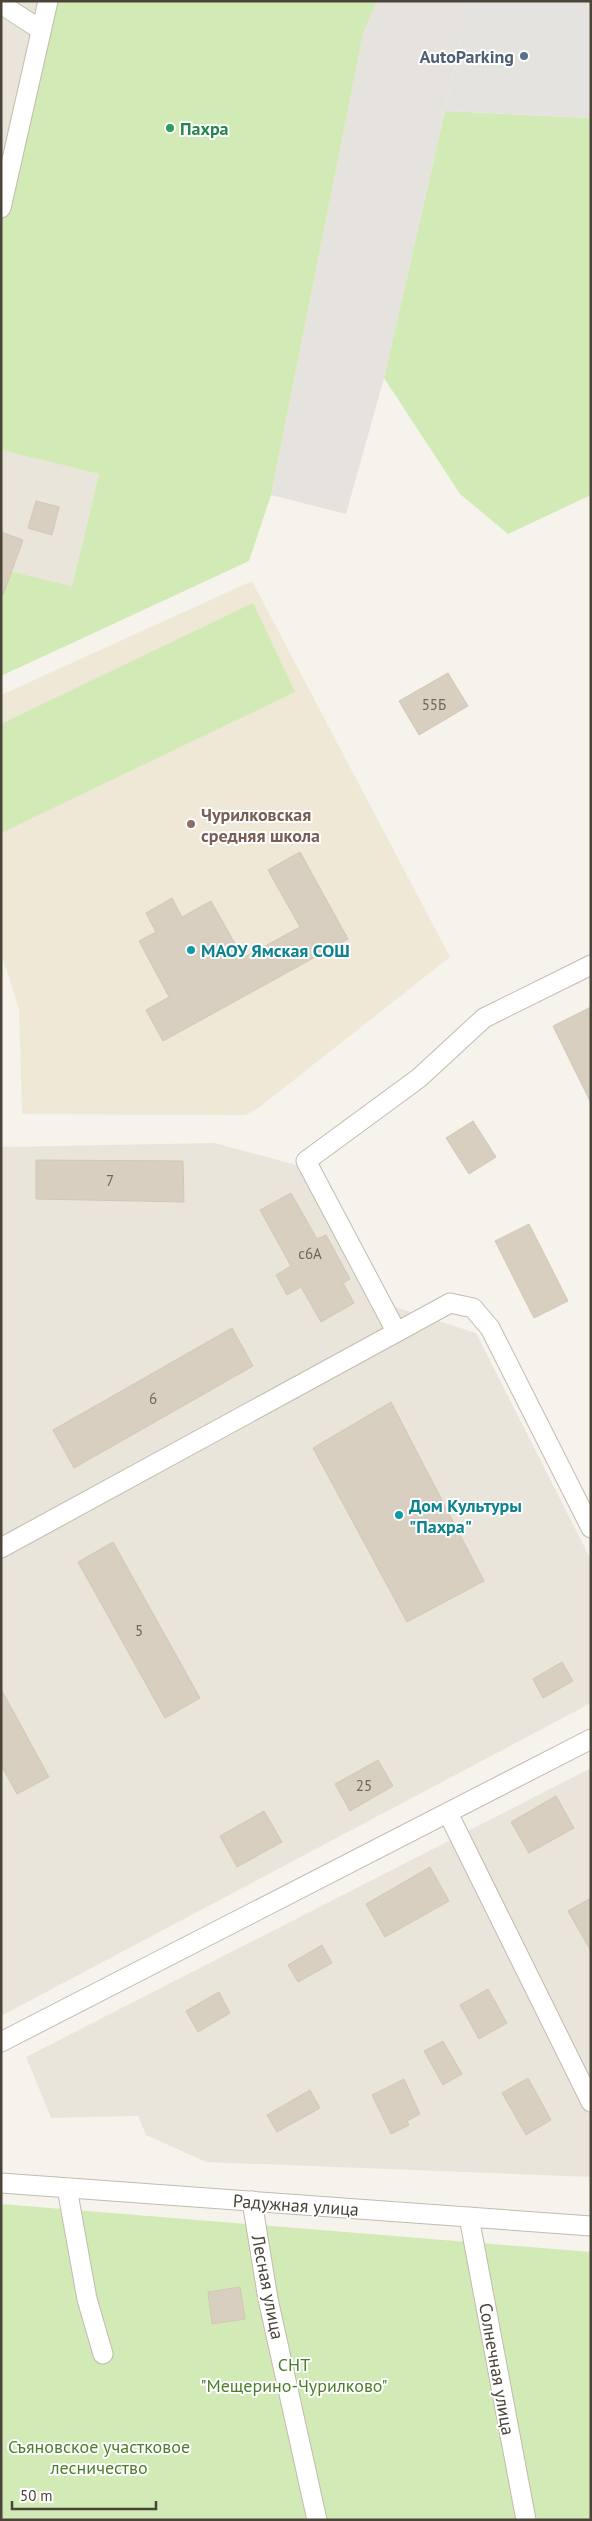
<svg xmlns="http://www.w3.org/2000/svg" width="592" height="2521" viewBox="0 0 592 2521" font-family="'PT Sans',sans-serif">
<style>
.residential{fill:#eae5da}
.industrial{fill:#e6e2dd}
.education{fill:#efe8d6}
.green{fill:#d2eab5}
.parking{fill:#e5e3e0}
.building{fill:#d8cfc1;stroke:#d3c7b4}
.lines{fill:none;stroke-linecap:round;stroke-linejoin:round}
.minor-casing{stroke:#c2bbae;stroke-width:21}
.minor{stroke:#fff;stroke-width:19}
.service-dot{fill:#5c6f8a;stroke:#fff;stroke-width:2}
.leisure-dot{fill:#2e9e5b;stroke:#fff;stroke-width:2}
.education-dot{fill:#8d6e63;stroke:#fff;stroke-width:2}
.culture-dot{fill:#0f9aa8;stroke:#fff;stroke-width:2}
.labels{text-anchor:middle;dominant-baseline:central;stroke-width:4;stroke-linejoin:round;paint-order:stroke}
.number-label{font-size:15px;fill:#6e675b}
.service-label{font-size:18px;font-weight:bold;fill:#4e5e75;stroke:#fff;text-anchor:end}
.leisure-label{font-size:18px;font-weight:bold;fill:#27864d;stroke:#fff;text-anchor:start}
.education-label{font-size:18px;font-weight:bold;fill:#785e54;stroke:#fff;text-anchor:start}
.culture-label{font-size:18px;font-weight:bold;fill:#0d838f;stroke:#fff;text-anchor:start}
.street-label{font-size:18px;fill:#4b4439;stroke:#fff}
.park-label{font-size:18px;fill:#4a7f2a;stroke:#fff}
</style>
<rect width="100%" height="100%" fill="#f6f3ec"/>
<g class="residential">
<path d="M1,1H43L1,209Z"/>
<path d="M1,450L99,474L72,586L1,569Z"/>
<path d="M215,1143L307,1168L395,1307L476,1333L591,1560V1703L1,2016V1147Z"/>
<path d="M591,1768V2177L206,2162L146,2135L138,2116L51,2118L26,2057Z"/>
</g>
<path class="industrial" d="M377,1H470L384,378L346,514L271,495L363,34Z"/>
<path class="education" d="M252,581L450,957L257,1109L245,1115L22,1114L19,1009L1,953V695Z"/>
<g class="green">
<path d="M43,1H377L363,34L271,495L249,561L1,676V569L72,586L99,474L1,450V209Z"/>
<path d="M445,111L591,118V495L508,534L460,494L384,378Z"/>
<path d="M253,603L295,692L1,833V724Z"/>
<path d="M1,2204L591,2252V2520H1Z"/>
</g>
<path class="parking" d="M470,1H591V118L445,111Z"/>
<g class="building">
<path d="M36,501L59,507L52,535L28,528Z"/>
<path d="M1,532L23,540L3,595L1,594Z"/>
<path d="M448,673L468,706L419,735L399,701Z"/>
<path d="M300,852L348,939L163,1041L146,1010L169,997L139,941L156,932L146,913L172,898L182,917L211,901L243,958L300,927L268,870Z"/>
<path d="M591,1007V1103L553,1026Z"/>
<path d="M473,1121L496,1157L469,1174L446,1138Z"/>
<path d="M36,1160L183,1161L184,1202L36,1199Z"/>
<path d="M291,1193L317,1239L326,1235L350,1279L343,1283L354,1303L321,1322L301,1287L287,1295L276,1275L291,1266L260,1210Z"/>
<path d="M529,1224L568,1301L534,1318L495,1241Z"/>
<path d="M232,1328L253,1366L74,1468L53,1430Z"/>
<path d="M391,1402L484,1581L407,1622L313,1448Z"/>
<path d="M113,1542L200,1698L165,1718L78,1562Z"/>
<path d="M562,1662L573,1681L543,1698L533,1679Z"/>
<path d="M1,1689L49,1777L17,1794L1,1765Z"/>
<path d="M378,1760L393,1786L350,1811L335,1784Z"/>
<path d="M556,1796L574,1828L529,1853L511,1822Z"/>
<path d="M264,1811L282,1842L237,1867L220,1836Z"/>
<path d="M430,1867L449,1901L385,1937L366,1904Z"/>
<path d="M591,1898V1951L568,1911Z"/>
<path d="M322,1945L332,1963L298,1982L288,1965Z"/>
<path d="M488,1989L507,2023L479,2039L460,2005Z"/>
<path d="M219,1992L230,2013L198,2032L186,2011Z"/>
<path d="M443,2041L462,2074L443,2085L424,2051Z"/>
<path d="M528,2078L551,2120L526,2135L502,2093Z"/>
<path d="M404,2079L420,2114L407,2121L409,2125L391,2134L372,2095Z"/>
<path d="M310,2090L320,2108L277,2132L267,2115Z"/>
<path d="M240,2287L245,2319L212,2324L208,2292Z"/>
</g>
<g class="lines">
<g class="minor-casing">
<g id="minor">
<path d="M1,4L41,30"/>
<path d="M1,208L48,1"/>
<path d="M396,1331L306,1161L419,1078L484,1018L591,965"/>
<path d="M1,1548L450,1303L473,1308L490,1328L591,1528"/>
<path d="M448,1813L591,2102"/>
<path d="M1,2042L591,1739"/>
<path d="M1,2183L591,2226"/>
<path d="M67,2188L87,2299L103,2354"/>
<path d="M252,2201L268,2299L317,2520"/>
<path d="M469,2217L526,2520"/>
</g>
</g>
<use href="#minor" class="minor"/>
</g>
<circle class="service-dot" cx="524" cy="56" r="5"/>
<circle class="leisure-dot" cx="170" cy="128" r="5"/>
<circle class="education-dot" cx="191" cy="824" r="5"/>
<g class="culture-dot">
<circle cx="191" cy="950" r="5"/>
<circle cx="399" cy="1515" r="5"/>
</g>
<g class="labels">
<g class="number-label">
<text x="434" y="704">55Б</text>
<text x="110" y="1180">7</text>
<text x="310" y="1253">с6А</text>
<text x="153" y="1398">6</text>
<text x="139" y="1630">5</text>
<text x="364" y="1785">25</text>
</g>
<g class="service-label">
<text x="514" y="56">AutoParking</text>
</g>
<g class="leisure-label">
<text x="180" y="128">Пахра</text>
</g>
<g class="education-label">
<text x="201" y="814">Чурилковская<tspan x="201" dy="21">средняя школа</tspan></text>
</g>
<g class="culture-label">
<text x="201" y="950">МАОУ Ямская СОШ</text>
<text x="409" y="1505">Дом Культуры<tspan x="409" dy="21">"Пахра"</tspan></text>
</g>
<g class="street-label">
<text transform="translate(296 2205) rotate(4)">Радужная улица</text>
<text transform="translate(268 2287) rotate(79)">Лесная улица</text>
<text transform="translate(497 2369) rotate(80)">Солнечная улица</text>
</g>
<g class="park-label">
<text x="294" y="2364">СНТ<tspan x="294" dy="21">"Мещерино-Чурилково"</tspan></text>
<text x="99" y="2446">Съяновское участковое<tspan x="99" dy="21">лесничество</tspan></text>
</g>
</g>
<rect width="592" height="2521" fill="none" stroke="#4b4439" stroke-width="5"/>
<path d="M12 2501v8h144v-8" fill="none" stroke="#4b4439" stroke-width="2.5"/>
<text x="20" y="2501" font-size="15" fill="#4b4439" stroke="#ffffff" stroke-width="4" paint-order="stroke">50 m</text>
</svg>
